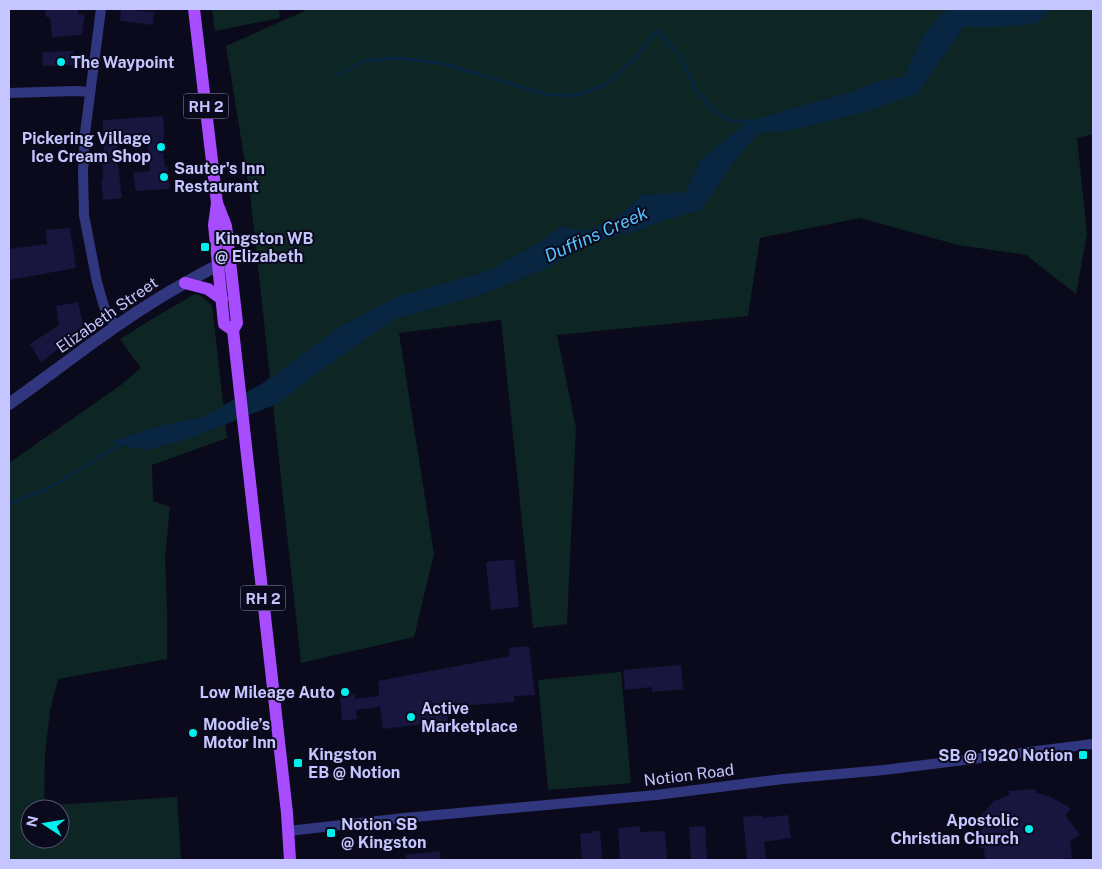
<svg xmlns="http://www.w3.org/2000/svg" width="1102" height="869" viewBox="0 0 1102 869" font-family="'Public Sans',sans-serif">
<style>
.green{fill:#0d2623}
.water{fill:#082541}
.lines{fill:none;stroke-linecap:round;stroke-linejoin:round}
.stream{stroke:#082541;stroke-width:3}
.building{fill:#18153e}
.minor{stroke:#31377e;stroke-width:10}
.tertiary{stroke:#31377e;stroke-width:12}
.primary{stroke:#a84cff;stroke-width:12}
.poi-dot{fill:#00f0ed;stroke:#0b0a1c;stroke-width:2}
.labels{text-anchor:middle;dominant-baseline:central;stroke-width:4;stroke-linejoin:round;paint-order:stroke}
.shield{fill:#0b0a1c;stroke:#8d8dbb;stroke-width:1}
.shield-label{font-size:15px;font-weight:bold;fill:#c5c5ff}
.poi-label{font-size:16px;font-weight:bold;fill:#c5c5ff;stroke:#0b0a1c;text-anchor:start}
.street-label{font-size:16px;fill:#c5c5ff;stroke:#0b0a1c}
.water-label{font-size:18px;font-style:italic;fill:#53c3ff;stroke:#0b0a1c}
</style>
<rect width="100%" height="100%" fill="#0b0a1c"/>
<g class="green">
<path d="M212,9H279L280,18L215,31Z"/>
<path d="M309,9H1093V134L1077,138L1087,234L1076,294L1026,255L958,245L860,218L760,238L748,316L557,335L576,428L567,624L533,628L501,320L399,333L434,554L414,637L301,663L250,193L226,46Z"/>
<path d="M195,294L203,297L212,306L227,438L152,465L153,501L170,507L165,557L167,611V659L58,679L50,711L45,754L44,809H30V839H60V809H49L55,805L177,797L181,860H9V463L121,385L141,368L120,339L152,319Z"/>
<path d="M621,672L631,783L548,790L538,680Z"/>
</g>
<path class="water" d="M952,9H1049L1038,23L999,27H964L917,94L865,112L792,130L759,133L739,155L701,210L668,219L637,231L596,241L543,270L483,294L395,319L324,368L277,404L191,438L147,450L119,445L110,442L158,426L203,417L263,383L341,326L398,296L490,270L543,240L561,226L586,231L619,216L642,195L686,192L699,161L749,121L854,91L878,81L904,77L923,36L941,14Z"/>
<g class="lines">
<g class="stream">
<path d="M336,76L364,61L399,58L440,63L546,94L573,96L604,86L635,58L657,31L677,52L695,88L714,111L730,121H749"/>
<path d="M9,504L51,487L119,445"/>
</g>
</g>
<g class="building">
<path d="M45,9H77L79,15L85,14L82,35L52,37L50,17H46Z"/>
<path d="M121,9L154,12L153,25L120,21Z"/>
<path d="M73,51V65L43,66L42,52Z"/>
<path d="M163,116L164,132L163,151L165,167L167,166L170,186L168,189L136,191L133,173L150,171L147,135L118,139L119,146L116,148L122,198L103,200L101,181L103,180L102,155L104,154L103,120Z"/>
<path d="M70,228L76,268L9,280V249L47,244L46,230Z"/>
<path d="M78,302L84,330L41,362L30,344L59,325L56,306Z"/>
<path d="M514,559L519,607L491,610L486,562Z"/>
<path d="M529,646L535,695L514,696V702L447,707L448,721L383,729L380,707L356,710L357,719L342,721L340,696L355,694V699L379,696L378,681L510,656L509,648Z"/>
<path d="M681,665L683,689L652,692L651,687L625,690L623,670Z"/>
<path d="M1035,789L1036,793L1048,796L1071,808L1065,815L1080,835L1070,841L1072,858L1061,859L1062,860H985L984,849L976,846L978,834L986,824L979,818L994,801L1010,795L1008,791Z"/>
<path d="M762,815V818L788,815L791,838L764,842L766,860H747L743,817Z"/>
<path d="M640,826V832L665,831L667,860H620L618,828Z"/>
<path d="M705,826L707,860H691L689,827Z"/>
<path d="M593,831H600L602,860H582L580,834L591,833Z"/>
<path d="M440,851L441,860H406V855Z"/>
</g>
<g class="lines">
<g class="minor">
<path d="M101,9L85,133L83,172L84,215L97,282L103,303L107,315L117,326"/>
<path d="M9,93L75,91L90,92"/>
<path d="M288,831L404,818L656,795L783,779L884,770L1093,744"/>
</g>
<path class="tertiary" d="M9,404C67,363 123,317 185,283C199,276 211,266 227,264"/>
<g class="primary">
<path d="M194,9L217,203L226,226L237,323L233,330"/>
<path d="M217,203L214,225L224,324L233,330"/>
<path d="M185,283L208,289L222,299"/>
<path d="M233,330L287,813L290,860"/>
</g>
</g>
<g class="poi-dot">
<circle cx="61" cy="62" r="5"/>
<circle cx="161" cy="147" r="5"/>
<circle cx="164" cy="177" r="5"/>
<rect x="200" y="242" width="10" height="10" rx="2.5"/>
<circle cx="345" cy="692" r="5"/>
<circle cx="411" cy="717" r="5"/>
<circle cx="193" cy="733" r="5"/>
<rect x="1078" y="750" width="10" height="10" rx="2.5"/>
<rect x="293" y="758" width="10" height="10" rx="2.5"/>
<circle cx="1029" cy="829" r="5"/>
<rect x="326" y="828" width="10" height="10" rx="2.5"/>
</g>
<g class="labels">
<g class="shield">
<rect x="183.5" y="93.5" width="45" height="25" rx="4"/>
<rect x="240.5" y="585.5" width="45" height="25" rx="4"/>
</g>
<g class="shield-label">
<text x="206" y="106">RH 2</text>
<text x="263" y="598">RH 2</text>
</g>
<g class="poi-label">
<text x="71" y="62">The Waypoint</text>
<text x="151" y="138" text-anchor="end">Pickering Village<tspan x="151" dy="18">Ice Cream Shop</tspan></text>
<text x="174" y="168">Sauter's Inn<tspan x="174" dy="18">Restaurant</tspan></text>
<text x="215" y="238">Kingston WB<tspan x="215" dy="18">@ Elizabeth</tspan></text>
<text x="335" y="692" text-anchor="end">Low Mileage Auto</text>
<text x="421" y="708">Active<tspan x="421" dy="18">Marketplace</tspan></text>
<text x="203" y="724">Moodie’s<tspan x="203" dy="18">Motor Inn</tspan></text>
<text x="308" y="754">Kingston<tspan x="308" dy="18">EB @ Notion</tspan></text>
<text x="1073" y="755" text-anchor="end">SB @ 1920 Notion</text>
<text x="1019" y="820" text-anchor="end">Apostolic<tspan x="1019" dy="18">Christian Church</tspan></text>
<text x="341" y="824">Notion SB<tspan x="341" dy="18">@ Kingston</tspan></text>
</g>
<g class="street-label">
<text transform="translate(107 315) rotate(-35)">Elizabeth Street</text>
<text transform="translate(689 775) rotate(-7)">Notion Road</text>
</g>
<g class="water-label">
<text transform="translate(596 234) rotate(-24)">Duffins Creek</text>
</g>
</g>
<rect width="1102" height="869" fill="none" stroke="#c5c5ff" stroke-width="20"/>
<g transform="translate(45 824) rotate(282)"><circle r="24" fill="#0b0a1c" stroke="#555577"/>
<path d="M0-4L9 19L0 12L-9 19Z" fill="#00f0ed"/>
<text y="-8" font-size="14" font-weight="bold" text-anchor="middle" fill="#c5c5ff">N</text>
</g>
</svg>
